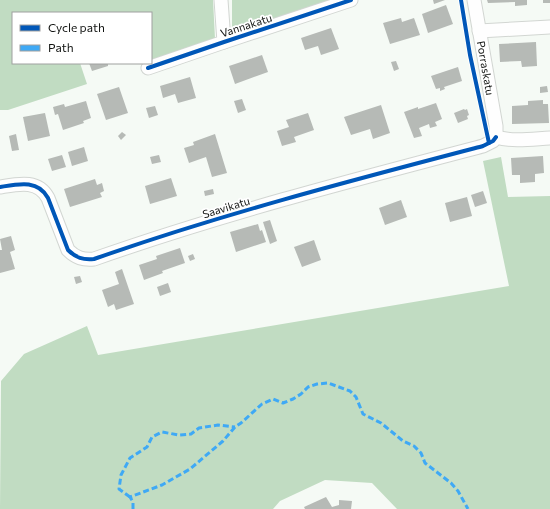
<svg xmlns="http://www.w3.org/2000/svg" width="550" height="509" viewBox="0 0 550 509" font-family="Commissioner,sans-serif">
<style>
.forest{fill:#c1dcc2}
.building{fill:#b6bab6}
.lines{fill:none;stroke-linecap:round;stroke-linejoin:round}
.minor-casing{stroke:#d2d6d2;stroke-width:15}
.minor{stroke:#fefefe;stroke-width:13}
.quiet{stroke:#3fa9f5;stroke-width:3;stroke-dasharray:6 3;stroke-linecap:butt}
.cycleway-casing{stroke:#fff;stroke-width:6}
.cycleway{stroke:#0057b8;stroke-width:4}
.labels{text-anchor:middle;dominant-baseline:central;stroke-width:3.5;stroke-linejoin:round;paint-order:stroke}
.street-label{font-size:11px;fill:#101210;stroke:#fff}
</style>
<rect width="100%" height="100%" fill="#f5faf5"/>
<g class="forest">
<path d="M0,0H213L215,39L151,60V13H13V63H80L87,84L8,110H0Z"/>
<path d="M232,0H331L232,33Z"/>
<path d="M501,157L508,197L550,196V509H397L372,483L325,480L280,501L273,509H0L1,381L24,354L87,326L98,355L509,286L483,161Z"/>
</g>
<g class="building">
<path d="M433,0H445L434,4Z"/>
<path d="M487,0H527V5L515,6V2L488,3Z"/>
<rect x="543" y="0" width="7" height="3"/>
<path d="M446,5L453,24L428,33L422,14Z"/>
<path d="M401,18L402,22L414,18L420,35L390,44L383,23Z"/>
<path d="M331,28L339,49L321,55L318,46L305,50L301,38Z"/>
<path d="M536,42L537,66L522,67L521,61L500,62L499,44Z"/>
<path d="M262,55L268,72L235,84L229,66Z"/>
<path d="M396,61L399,69L394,71L391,62Z"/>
<path d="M89,63H108V66L92,71Z"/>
<path d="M458,67L462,81L444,87L445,89L440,91V88L436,89L431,76Z"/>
<path d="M190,77L196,98L178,103L175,94L163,98L160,86Z"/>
<path d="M547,86L548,92L540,93V87Z"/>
<path d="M119,87L128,113L106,120L97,94Z"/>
<path d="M242,99L246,110L238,113L234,101Z"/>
<path d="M543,100V104H548L549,123L512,124V106L528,105V101Z"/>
<path d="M86,101L91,118L83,121L84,123L63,130L58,114L55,115L53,107L64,104L65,107Z"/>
<path d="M436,103L442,119L435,122L437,126L430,128L429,124L419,128L422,136L414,138L404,112L418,107V109Z"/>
<path d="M381,105L390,133L373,139L370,129L351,135L344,117Z"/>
<path d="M155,106L158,115L149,118L146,108Z"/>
<path d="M464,109L465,110L467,109L469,115L467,116L468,119L458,123L454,113Z"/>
<path d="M45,113L50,136L28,141L23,117Z"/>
<path d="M308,113L314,130L294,137L296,142L282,146L277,131L289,127L286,120Z"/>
<path d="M122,132L126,135L121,140L118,136Z"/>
<path d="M16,134L19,150L12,151L9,136Z"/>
<path d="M215,134L227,173L212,177L206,157L189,163L184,148L194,145L193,142Z"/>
<path d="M84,147L88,161L72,166L68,152Z"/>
<path d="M62,155L66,167L52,171L48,159Z"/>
<path d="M159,155L161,162L152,164L150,157Z"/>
<path d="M543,156L544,173L535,174V182L520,183V175H512L511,158Z"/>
<path d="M171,178L177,196L150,204L145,186Z"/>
<path d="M95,179L97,185L102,183L104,191L100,193L102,197L70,207L64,189Z"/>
<path d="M213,189L214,194L205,196L204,191Z"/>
<path d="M483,191L487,203L475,207L471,195Z"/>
<path d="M467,197L472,216L450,222L445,203Z"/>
<path d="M401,200L407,217L385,225L379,208Z"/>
<path d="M270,220L277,241L270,244L263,222Z"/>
<path d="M258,224L260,231L262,230L266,242L236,252L230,232Z"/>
<path d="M11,236L15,250L10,252L15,269L0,273V250H2L0,239Z"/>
<path d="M314,240L321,260L302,267L294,247Z"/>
<path d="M180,248L185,263L162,271L163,273L144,280L139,265L157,259L156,256Z"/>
<path d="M193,254L195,259L190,261L188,256Z"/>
<path d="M122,269L134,304L116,310L114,304L108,307L102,290L119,284L115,272Z"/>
<path d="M80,276L82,282L76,284L74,277Z"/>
<path d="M168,283L171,292L160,296L157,287Z"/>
<path d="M326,497L332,507L339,505V500L352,501L351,509H305L304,507Z"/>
</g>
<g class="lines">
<g class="minor-casing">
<g id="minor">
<path d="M221,0L224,42"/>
<path d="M474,0L496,126V137"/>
<path d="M479,31L550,27"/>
<path d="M148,68L224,42L351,0"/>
<path d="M496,137C513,142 532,139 550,138"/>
<path d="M0,187C18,184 38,179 48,198L68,250C76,258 83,260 94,259C222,214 353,180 483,146L493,141L496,137"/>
</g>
</g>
<use href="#minor" class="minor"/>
<g class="quiet">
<path d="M130,497L119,489L121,475L130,458L147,447L152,437L162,432L179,435L191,434L199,428L218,425L235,427"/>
<path d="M133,509V502L130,497L162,485L190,469L223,441L235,427L241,423L262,404L273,399L283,403L293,399L301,394L308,387L317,384L328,383L350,391L356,397L363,414L381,423L403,441L414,446L421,453L425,463L451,483L458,491L468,509"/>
</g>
<g class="cycleway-casing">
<g id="cycleway">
<path d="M461,0L470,55L489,143"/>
<path d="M148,68L224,42L351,0"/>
<path d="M0,187C18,184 38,179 48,198L68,250C76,258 83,260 94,259C222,214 353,180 483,146L493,141L496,137"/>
</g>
</g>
<use href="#cycleway" class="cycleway"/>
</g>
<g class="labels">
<g class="street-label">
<text transform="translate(246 25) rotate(-18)">Vannakatu</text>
<text transform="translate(486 68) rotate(80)">Porraskatu</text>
<text transform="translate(226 207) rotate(-17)">Saavikatu</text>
</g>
</g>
<rect x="12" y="12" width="140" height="52" fill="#ffffff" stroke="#9fa09f"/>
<rect x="20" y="25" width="20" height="6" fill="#0057b8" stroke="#9fa09f"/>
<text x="48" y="32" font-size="12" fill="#101210">Cycle path</text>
<rect x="20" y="45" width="20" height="6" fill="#3fa9f5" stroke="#9fa09f"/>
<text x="48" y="52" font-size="12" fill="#101210">Path</text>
</svg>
